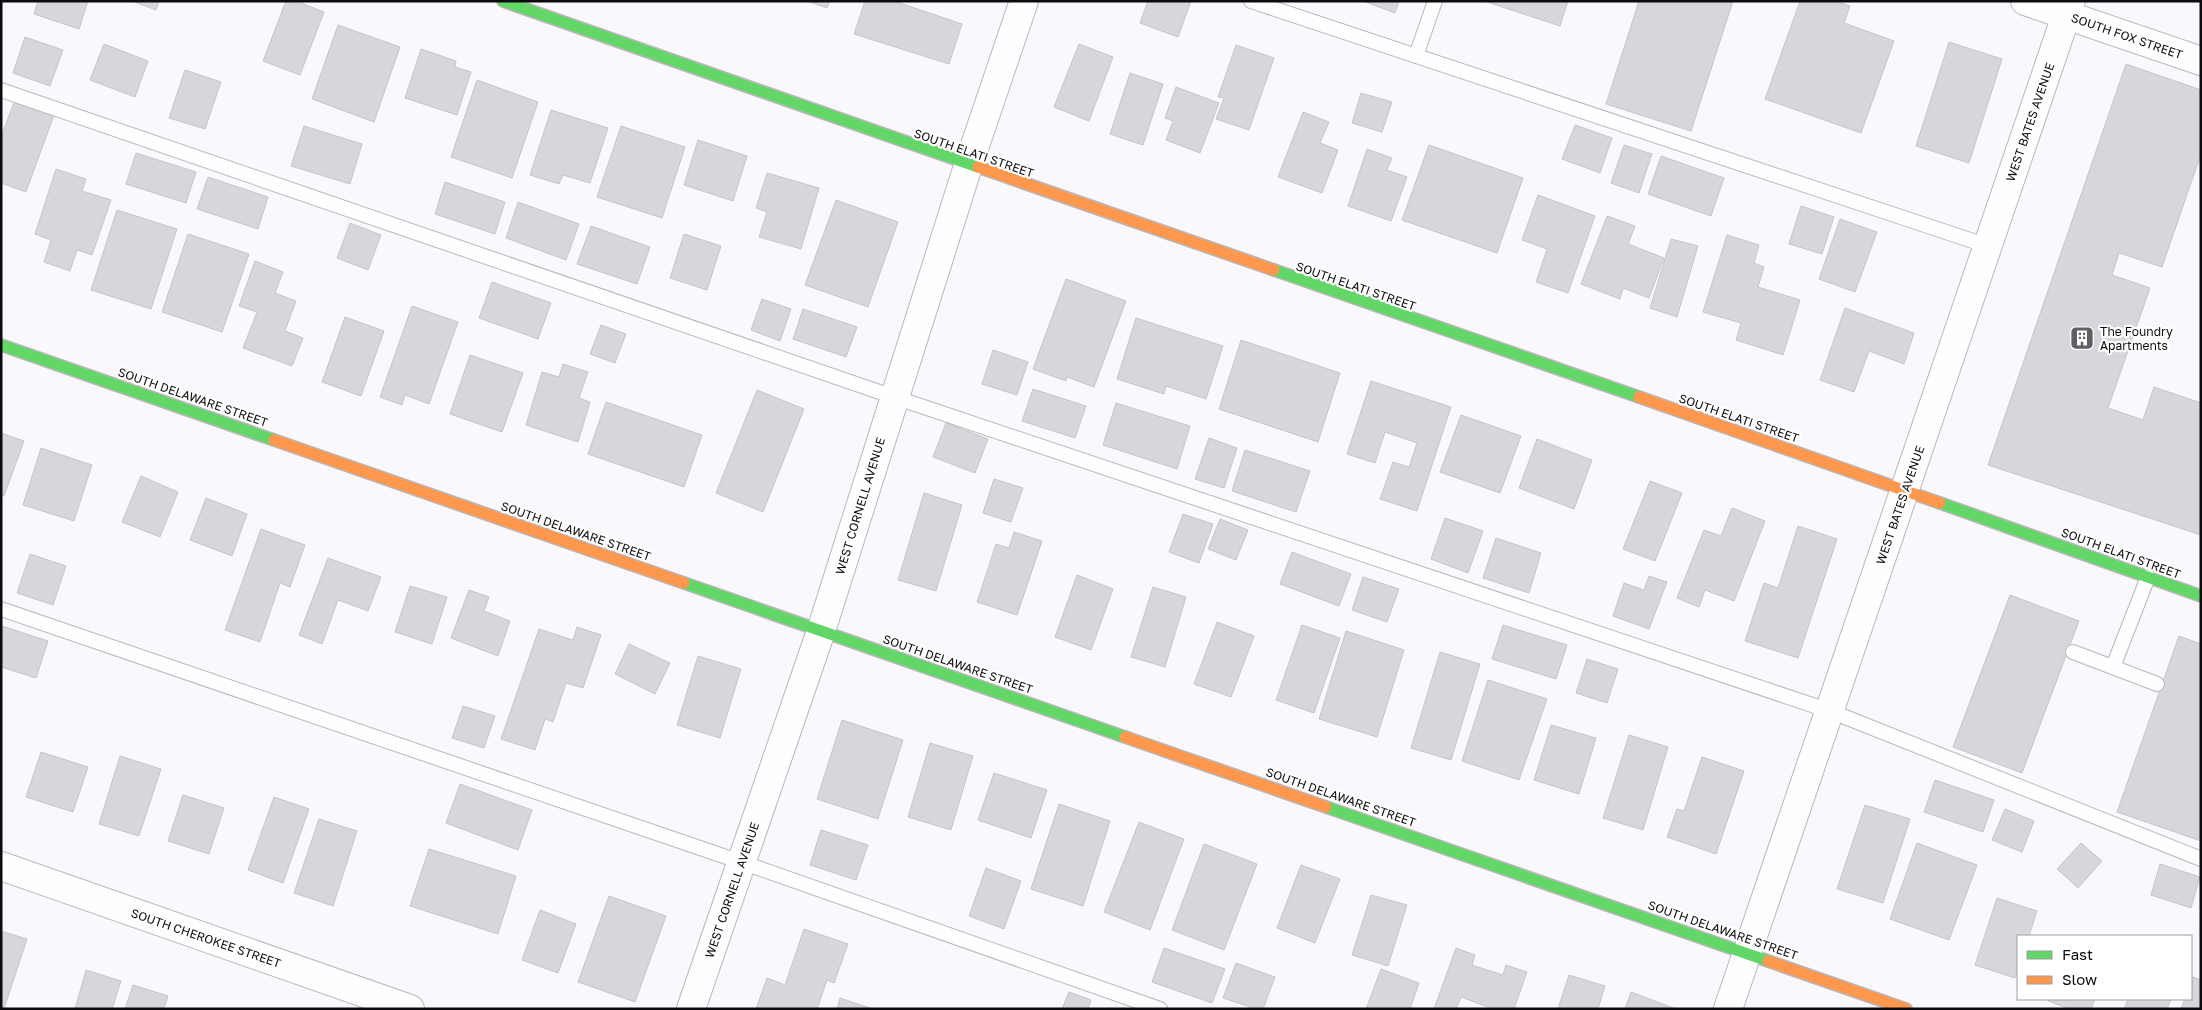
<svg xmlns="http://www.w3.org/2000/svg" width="2202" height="1010" viewBox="0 0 2202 1010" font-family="'Golos Text',sans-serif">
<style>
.building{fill:#d8d6da;stroke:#c7c5c9}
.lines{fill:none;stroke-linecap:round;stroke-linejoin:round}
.lane-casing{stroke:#b9b7bb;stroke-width:16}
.street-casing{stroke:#b9b7bb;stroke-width:30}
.fast-casing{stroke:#b9b7bb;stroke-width:14}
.slow-casing{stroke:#b9b7bb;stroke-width:14}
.lane{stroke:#fefeff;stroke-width:14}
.street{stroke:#fefeff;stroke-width:28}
.fast{stroke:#63d668;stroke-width:11}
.slow{stroke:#ff974d;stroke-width:11}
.labels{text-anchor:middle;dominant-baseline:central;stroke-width:4.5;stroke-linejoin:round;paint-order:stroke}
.street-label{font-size:12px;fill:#0e0b10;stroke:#fff}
.poi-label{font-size:12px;fill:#0e0b10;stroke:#fff;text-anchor:start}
</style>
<rect width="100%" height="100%" fill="#faf8fc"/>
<g class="building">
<path d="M38,1H88L79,29L34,14Z"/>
<path d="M132,1H159L156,10Z"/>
<path d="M286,1H296L324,12L300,75L263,61Z"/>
<path d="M807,1H830L827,8Z"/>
<path d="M865,1H894L962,24L949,64L854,34Z"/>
<path d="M1148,1H1191L1178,37L1140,23Z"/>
<path d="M1363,1H1399L1395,13Z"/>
<path d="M1484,1H1568L1560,26Z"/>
<path d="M1639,1H1733L1691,131L1606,104Z"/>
<path d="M1800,1H1836L1850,6L1844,23L1894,41L1861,133L1765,99Z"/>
<path d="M338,25L400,47L374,122L312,99Z"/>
<path d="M25,37L63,50L50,86L13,73Z"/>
<path d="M1949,42L2002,59L1969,163L1916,146Z"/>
<path d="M104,44L148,61L135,97L90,80Z"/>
<path d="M1079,44L1113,57L1089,121L1054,107Z"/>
<path d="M1236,45L1274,58L1249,130L1216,119L1224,98L1218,97Z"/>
<path d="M421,49L456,61L455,67L471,72L457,115L405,98Z"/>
<path d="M2126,64L2201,90V154L2162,267L2119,253L2112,275L2150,288L2108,408L2143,420L2154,387L2201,403V535L1988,465Z"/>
<path d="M185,70L221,82L205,129L169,118Z"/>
<path d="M1130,73L1163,84L1143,145L1110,134Z"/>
<path d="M477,80L538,102L512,178L451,157Z"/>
<path d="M1176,87L1219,103L1200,153L1166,140L1173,121L1165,118Z"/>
<path d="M1361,93L1392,102L1382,132L1352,123Z"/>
<path d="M15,100L54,115L26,192L1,183V137Z"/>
<path d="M551,110L608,128L590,183L563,175L559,184L530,175Z"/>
<path d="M1303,112L1329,122L1320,143L1338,150L1322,193L1278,177Z"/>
<path d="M1575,125L1612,138L1600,173L1562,159Z"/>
<path d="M304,126L362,144L350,184L291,166Z"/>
<path d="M621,126L685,147L662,218L597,197Z"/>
<path d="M698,140L747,156L733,201L684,185Z"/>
<path d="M1429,145L1523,178L1497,253L1402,220Z"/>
<path d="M1624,145L1652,154L1639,193L1611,183Z"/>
<path d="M1367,149L1392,158L1387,170L1407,177L1391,221L1348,206Z"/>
<path d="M136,153L196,172L186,203L126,184Z"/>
<path d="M1661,156L1724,178L1711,216L1648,194Z"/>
<path d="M56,169L86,179L82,191L111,200L92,255L77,250L70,271L44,262L51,240L35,234Z"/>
<path d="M767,173L819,188L801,249L759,237L767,212L756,208Z"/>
<path d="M208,177L268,197L258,229L197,209Z"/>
<path d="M445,182L505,202L495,234L435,214Z"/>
<path d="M1538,195L1595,216L1568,293L1536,282L1547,249L1522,240Z"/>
<path d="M836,200L898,222L868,307L805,285Z"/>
<path d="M518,202L579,224L566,260L506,238Z"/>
<path d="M1801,206L1834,217L1822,254L1789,244Z"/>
<path d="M117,210L177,229L151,309L91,290Z"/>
<path d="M1607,216L1635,226L1628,244L1664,258L1649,298L1623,288L1620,299L1581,284Z"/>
<path d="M1840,219L1877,232L1855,292L1819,279Z"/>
<path d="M350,223L381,235L368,270L337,258Z"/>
<path d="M591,226L650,247L637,284L577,264Z"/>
<path d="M188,234L249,254L222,332L162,312Z"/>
<path d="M684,234L721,246L707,290L670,278Z"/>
<path d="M1727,235L1759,245L1754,263L1764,267L1758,287L1800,300L1783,355L1736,340L1741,323L1703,312Z"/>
<path d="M1671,239L1698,246L1677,317L1650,308Z"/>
<path d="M255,261L283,272L275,293L296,301L285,331L303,338L292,366L243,348L257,312L239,306Z"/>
<path d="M1066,279L1126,301L1094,387L1067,377L1066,381L1033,369Z"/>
<path d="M492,282L551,303L538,339L479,318Z"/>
<path d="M762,299L791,309L780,341L751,330Z"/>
<path d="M412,306L458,322L429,404L405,395L402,405L380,397Z"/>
<path d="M1845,308L1914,333L1904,364L1869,351L1854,392L1820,380Z"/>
<path d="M803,309L857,327L846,357L793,339Z"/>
<path d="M345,317L384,331L361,396L322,382Z"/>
<path d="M1136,318L1223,346L1206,399L1166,386L1164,394L1117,379Z"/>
<path d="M601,325L626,334L615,363L590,354Z"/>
<path d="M1241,340L1340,373L1318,442L1219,409Z"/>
<path d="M993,350L1028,362L1017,395L982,384Z"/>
<path d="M470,355L523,373L502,432L450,414Z"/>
<path d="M563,364L588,372L579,398L590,402L578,442L526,425L542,372L559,377Z"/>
<path d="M1371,381L1451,407L1417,511L1380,499L1393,462L1409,467L1417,443L1385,432L1375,463L1347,454Z"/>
<path d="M1033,389L1086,406L1075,438L1022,421Z"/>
<path d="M757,390L804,409L763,512L716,493Z"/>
<path d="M606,402L702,435L684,487L588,454Z"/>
<path d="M1116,403L1190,426L1177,469L1103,445Z"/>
<path d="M1461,415L1521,436L1500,493L1440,472Z"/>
<path d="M946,423L988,439L975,473L933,457Z"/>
<path d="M1,433L24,441L4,496L1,495Z"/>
<path d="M1209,438L1237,448L1224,488L1195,479Z"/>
<path d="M1537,439L1592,460L1574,509L1519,488Z"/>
<path d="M41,448L92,465L74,521L23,505Z"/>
<path d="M1245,450L1310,471L1296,512L1232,491Z"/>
<path d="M141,476L178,492L160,537L122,522Z"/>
<path d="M994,479L1023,488L1011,522L983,513Z"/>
<path d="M1650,481L1682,493L1655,561L1623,549Z"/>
<path d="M924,493L962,505L936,591L898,580Z"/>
<path d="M206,498L247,514L232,556L190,540Z"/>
<path d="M1732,508L1765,521L1734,601L1705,590L1699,607L1677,598L1704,530L1721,536Z"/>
<path d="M1183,514L1213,524L1199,563L1169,552Z"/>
<path d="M1445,518L1483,531L1468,573L1431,559Z"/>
<path d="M1220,519L1248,530L1236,560L1208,549Z"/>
<path d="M1798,526L1837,539L1798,658L1745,641L1764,583L1778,588Z"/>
<path d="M261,529L305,545L290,587L280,583L260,642L225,630Z"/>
<path d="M1014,532L1042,541L1017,615L977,602L996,544L1009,548Z"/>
<path d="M1496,538L1541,553L1529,593L1483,578Z"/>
<path d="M1292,552L1351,574L1339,606L1280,584Z"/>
<path d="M30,554L66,566L53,605L17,593Z"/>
<path d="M328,558L381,577L368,611L338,600L322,644L299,635Z"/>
<path d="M1077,575L1113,589L1091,650L1055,637Z"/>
<path d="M1649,576L1667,582L1649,629L1613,616L1624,583L1644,590Z"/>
<path d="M1363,577L1399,589L1387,622L1352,610Z"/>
<path d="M410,586L447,597L432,644L395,632Z"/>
<path d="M1153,587L1186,597L1165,667L1131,657Z"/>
<path d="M469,590L489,597L484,611L510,621L498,656L451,638Z"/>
<path d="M2010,595L2079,621L2022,773L1953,747Z"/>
<path d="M1217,622L1254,636L1231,697L1194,684Z"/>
<path d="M1302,625L1340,638L1314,713L1276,700Z"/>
<path d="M1503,625L1567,645L1556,679L1492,659Z"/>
<path d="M2,626L48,641L36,678L1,667Z"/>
<path d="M577,627L601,635L583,688L566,683L553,722L545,719L535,750L501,739L539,629L573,640Z"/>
<path d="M1346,631L1404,650L1377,737L1319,719Z"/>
<path d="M2179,636L2201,644V841L2117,812Z"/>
<path d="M629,644L670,663L655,694L615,674Z"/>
<path d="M1440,652L1480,664L1451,760L1411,748Z"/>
<path d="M698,656L741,669L720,738L677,725Z"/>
<path d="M1587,659L1618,669L1607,703L1576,693Z"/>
<path d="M1488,680L1547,699L1519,780L1462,761Z"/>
<path d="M463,706L495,716L484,748L452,738Z"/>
<path d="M842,720L903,740L878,819L817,799Z"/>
<path d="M1551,725L1596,738L1579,794L1534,780Z"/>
<path d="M1629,735L1668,747L1643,830L1603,818Z"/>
<path d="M930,743L973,756L951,830L908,817Z"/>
<path d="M41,752L88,767L73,812L26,797Z"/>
<path d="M120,756L161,769L139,836L99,824Z"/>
<path d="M1702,757L1744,771L1716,854L1667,837L1677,809L1684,811Z"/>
<path d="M994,773L1047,790L1031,838L978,820Z"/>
<path d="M1935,780L1994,800L1983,832L1924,812Z"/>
<path d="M460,784L532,810L518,850L446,823Z"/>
<path d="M183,795L224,808L209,854L168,841Z"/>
<path d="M274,797L309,809L283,883L248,870Z"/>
<path d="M1059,804L1110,821L1083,906L1031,889Z"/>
<path d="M1865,805L1910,819L1883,903L1837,889Z"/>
<path d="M2005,809L2034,821L2022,852L1992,840Z"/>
<path d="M319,819L357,831L333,906L294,893Z"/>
<path d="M1139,822L1184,839L1150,930L1104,912Z"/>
<path d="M821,830L868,845L856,880L810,865Z"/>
<path d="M1917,843L1977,865L1949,940L1890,919Z"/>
<path d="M2081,843L2102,861L2078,888L2057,869Z"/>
<path d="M1204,844L1257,864L1224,950L1172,930Z"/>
<path d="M429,849L516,876L498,934L410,906Z"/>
<path d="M2160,864L2200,877L2191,908L2151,895Z"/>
<path d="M1301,865L1340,879L1315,943L1277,928Z"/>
<path d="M986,868L1021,881L1004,929L969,916Z"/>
<path d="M1371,895L1407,905L1388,966L1352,955Z"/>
<path d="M609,896L666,916L635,1002L578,982Z"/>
<path d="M1997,898L2037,911L2029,936H2018V968L2015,978L1975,965Z"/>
<path d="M540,910L576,924L558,973L522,960Z"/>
<path d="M804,929L848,944L834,983L827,980L817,1009H756L767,978L785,985Z"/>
<path d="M1,931L27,939L4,1009H1Z"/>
<path d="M1164,948L1225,969L1212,1003L1152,982Z"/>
<path d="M1456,948L1475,955L1472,965L1503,975L1506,965L1527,972L1514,1009H1493L1461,997L1456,1009H1434Z"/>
<path d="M1236,963L1275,977L1263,1009H1256L1223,998Z"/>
<path d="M1381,969L1419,983L1410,1009H1366Z"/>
<path d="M86,970L121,981L112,1009H75Z"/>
<path d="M1569,975L1605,986L1598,1009H1558Z"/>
<path d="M2193,977L2201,980V1009H2181L2185,999H2191Z"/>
<path d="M133,985L168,996L164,1009H125Z"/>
<path d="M1069,992L1091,1000L1088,1009H1062Z"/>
<path d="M1631,992L1676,1009H1625Z"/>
<path d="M840,998L873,1009H837Z"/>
<path d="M2049,999H2095L2091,1009H2070L2048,1001Z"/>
<path d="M2128,999H2171L2167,1009H2124Z"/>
</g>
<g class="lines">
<g class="lane-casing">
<g id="lane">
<path d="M1251,1L1988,246"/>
<path d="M1416,56L1435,1"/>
<path d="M1,90L894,397L1830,711L2201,859"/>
<path d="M1,609L741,862L1160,1009"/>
<path d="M2073,652L2157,684"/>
<path d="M2113,667L2148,577"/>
</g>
</g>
<g class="street-casing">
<g id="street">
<path d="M2025,1L2201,61"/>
<path d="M1,866L410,1009"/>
<path d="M691,1009L821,631L968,166L1024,1"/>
<path d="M1728,1009L2071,1"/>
</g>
</g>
<g class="fast-casing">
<g id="fast">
<path d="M503,1L978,167"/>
<path d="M1274,270L1639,397"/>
<path d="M1,345L274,440"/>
<path d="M1940,503L2201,596"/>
<path d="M684,583L1125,737"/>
<path d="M1326,807L1768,961"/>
</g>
</g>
<g class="slow-casing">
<g id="slow">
<path d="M978,167L1274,270"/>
<path d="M1639,397L1940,503"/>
<path d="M274,440L684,583"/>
<path d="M1125,737L1326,807"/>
<path d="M1768,961L1906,1009"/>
</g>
</g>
<use href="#lane" class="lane"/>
<use href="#street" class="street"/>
<use href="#fast" class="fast"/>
<use href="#slow" class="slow"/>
</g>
<defs>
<g id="building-square" transform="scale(1.25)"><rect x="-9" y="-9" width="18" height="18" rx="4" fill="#615e63" stroke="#fff"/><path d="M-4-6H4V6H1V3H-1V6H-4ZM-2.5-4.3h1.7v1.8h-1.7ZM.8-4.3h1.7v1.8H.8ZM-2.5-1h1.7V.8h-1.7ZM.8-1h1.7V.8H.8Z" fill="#fff"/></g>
</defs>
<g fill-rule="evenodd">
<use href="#building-square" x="2082" y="338"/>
</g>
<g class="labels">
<g class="street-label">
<text transform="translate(2127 36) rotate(19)">SOUTH FOX STREET</text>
<text transform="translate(2030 122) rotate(-71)">WEST BATES AVENUE</text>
<text transform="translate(974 153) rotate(19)">SOUTH ELATI STREET</text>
<text transform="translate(1356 286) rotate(19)">SOUTH ELATI STREET</text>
<text transform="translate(193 397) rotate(19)">SOUTH DELAWARE STREET</text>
<text transform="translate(1739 418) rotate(19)">SOUTH ELATI STREET</text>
<text transform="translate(1900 505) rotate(-71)">WEST BATES AVENUE</text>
<text transform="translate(860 506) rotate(-73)">WEST CORNELL AVENUE</text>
<text transform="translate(576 531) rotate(19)">SOUTH DELAWARE STREET</text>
<text transform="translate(2121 553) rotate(20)">SOUTH ELATI STREET</text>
<text transform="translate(958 664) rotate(19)">SOUTH DELAWARE STREET</text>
<text transform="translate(1341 797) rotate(19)">SOUTH DELAWARE STREET</text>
<text transform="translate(732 890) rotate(-71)">WEST CORNELL AVENUE</text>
<text transform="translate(1723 930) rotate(19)">SOUTH DELAWARE STREET</text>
<text transform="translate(206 938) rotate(19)">SOUTH CHEROKEE STREET</text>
</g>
<g class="poi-label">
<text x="2100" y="331">The Foundry<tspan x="2100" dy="14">Apartments</tspan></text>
</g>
</g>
<rect width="2202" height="1010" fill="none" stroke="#0e0b10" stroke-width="5"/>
<rect x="2017" y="935" width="175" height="65" fill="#ffffff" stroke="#9f9d9f"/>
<rect x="2027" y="951" width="25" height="8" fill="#63d668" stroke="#9f9d9f"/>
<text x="2062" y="960" font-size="15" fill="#0e0b10">Fast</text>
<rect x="2027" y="976" width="25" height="8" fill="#ff974d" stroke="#9f9d9f"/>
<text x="2062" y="985" font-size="15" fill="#0e0b10">Slow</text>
</svg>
